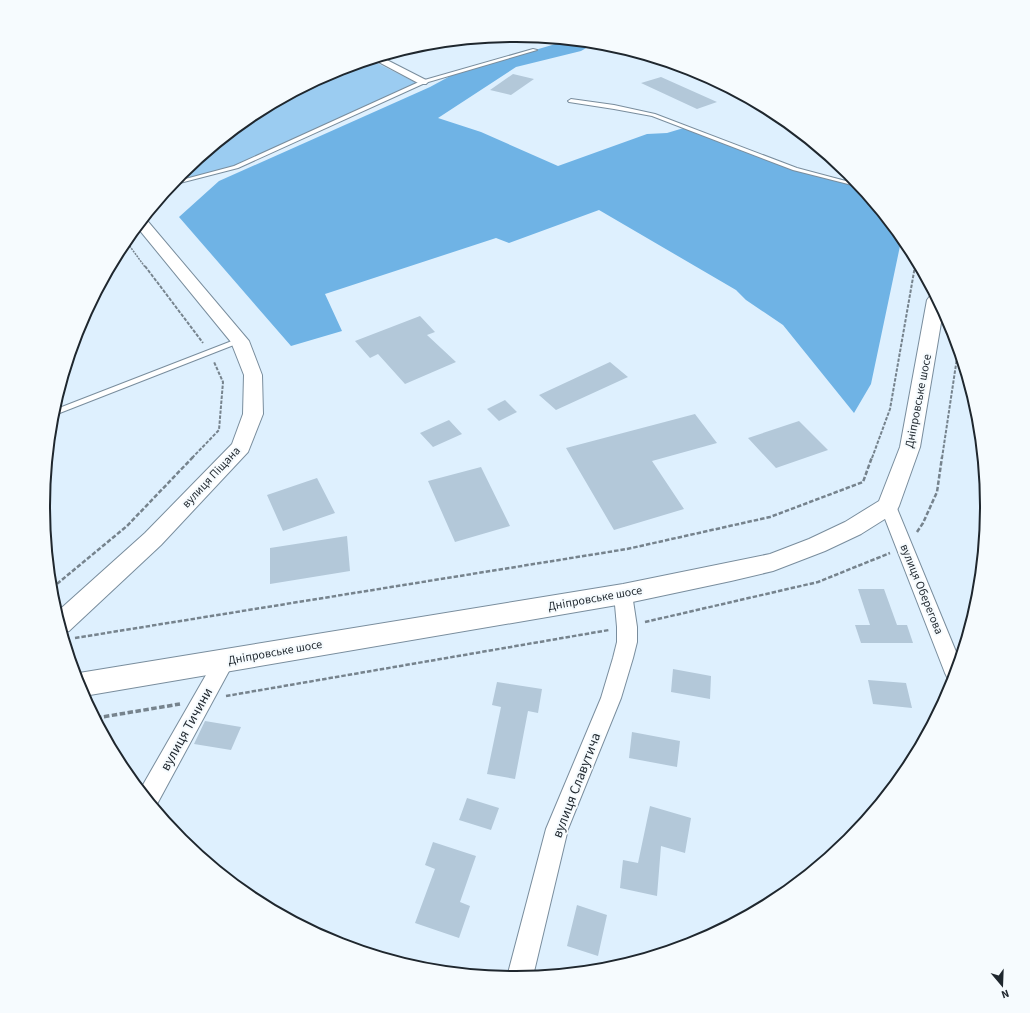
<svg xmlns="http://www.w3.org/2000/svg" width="1030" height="1013" font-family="'Source Sans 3',sans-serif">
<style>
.green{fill:#9bccf1}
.forest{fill:#6fb3e5}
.building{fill:#b3c8d9}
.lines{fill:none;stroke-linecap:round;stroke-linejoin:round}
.lane-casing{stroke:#798d9d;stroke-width:2}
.street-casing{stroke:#798d9d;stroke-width:2}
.secondary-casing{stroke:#798d9d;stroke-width:2}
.path-far3{stroke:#76838d;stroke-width:1.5;stroke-dasharray:2 1;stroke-linecap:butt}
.path-far2{stroke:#76838d;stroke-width:2;stroke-dasharray:3.5 1.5;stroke-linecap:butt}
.path-far1{stroke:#76838d;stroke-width:2.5;stroke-dasharray:4.5 2;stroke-linecap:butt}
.path{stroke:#76838d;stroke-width:3.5;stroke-dasharray:5.5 2.5;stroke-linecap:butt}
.lane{fill:#fff;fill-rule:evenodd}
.street{fill:#fff;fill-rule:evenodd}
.secondary{fill:#fff;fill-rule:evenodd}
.labels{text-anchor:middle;stroke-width:4;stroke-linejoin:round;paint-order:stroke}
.street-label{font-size:12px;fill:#1f272e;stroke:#f6fbfe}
.near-street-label{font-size:14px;fill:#1f272e;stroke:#f6fbfe}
.rim{fill:none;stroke:#1f272e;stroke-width:2}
</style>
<rect width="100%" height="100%" fill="#def0fe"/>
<!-- green -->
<path class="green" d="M371,60L417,83L236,167L174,182L182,173L253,114L335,71Z"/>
<!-- forest -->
<path class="forest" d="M569,40L595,43L581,51L516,67L438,118L481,132L558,166L647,134L667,133L687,127L795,169L856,182L903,240L900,246L871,384L854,413L783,325L746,300L736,290L599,210L509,243L496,238L325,294L342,331L291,346L179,217L219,181L430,87L454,74Z"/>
<!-- building -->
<path class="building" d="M513,74L534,79L511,95L490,90Z
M661,77L717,102L697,109L641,83Z
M420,316L435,332L427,335L456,362L405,384L378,354L370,358L355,341Z
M610,362L628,377L556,410L539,395Z
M505,400L517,412L499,421L487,409Z
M695,414L717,443L652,461L684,509L614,530L566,448Z
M449,420L462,434L433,447L420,433Z
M799,421L828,450L776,468L748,438Z
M481,467L510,526L455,542L428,481Z
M317,478L335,513L283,531L267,495Z
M347,536L350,571L270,584V548Z
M858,589H884L897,625H907L913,643H861L855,625H870Z
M673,669L711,676L710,699L671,692Z
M868,680L906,683L912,708L873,704Z
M497,682L542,689L538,713L528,711L515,779L487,774L501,707L492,705Z
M205,721L241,727L231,750L194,744Z
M632,732L680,741L677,767L629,758Z
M467,798L499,808L491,830L459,820Z
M650,806L691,818L685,853L661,846L657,896L620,888L623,860L638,863Z
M433,842L476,856L460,902L470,906L459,938L415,923L435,869L425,865Z
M577,905L607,915L598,956L567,946Z"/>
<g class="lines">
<defs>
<path id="lane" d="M533,49L537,50L425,83L238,168L172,185L174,182L234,166L421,81Z
M571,99L614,105L655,114L797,168L857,184L860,187L793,170L652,116L614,109L569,102L568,101Z
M237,339H243L244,341L52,416L54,410Z"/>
<path id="street" d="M381,57L426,80L428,82L426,84H420L373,59Z
M888,500L894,502L896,506L959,659L952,681L948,679L945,673L880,506L882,502Z
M623,586L630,589L632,594L637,627V642L633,658L621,698L568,829L533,976L507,977L546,829L601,698L613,658L617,642V627L614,594L616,589Z
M225,651L232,654L235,660L156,806H154L140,790L218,654Z"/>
<path id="secondary" d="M145,218L249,341L262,375L263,414L248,452L161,545L69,631L63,633L57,612L145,533L232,444L243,414L244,375L231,342L137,227Z
M934,295L943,311L920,447L899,506L896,512L861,534L825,551L773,571L731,581L623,604L84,696L76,675L79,673L623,584L770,554L809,539L845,522L879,501L900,447L927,300L930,296Z"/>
</defs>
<!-- lane casing -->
<use href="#lane" class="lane-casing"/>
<!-- street casing -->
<use href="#street" class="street-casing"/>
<!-- secondary casing -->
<use href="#secondary" class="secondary-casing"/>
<!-- path-far3 -->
<path class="path-far3" d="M126,241L145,267
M915,267L916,261"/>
<!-- path-far2 -->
<path class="path-far2" d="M145,266L203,343
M192,458L219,430L223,382L214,362
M872,458L890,409L915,266
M942,458L958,351"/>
<!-- path-far1 -->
<path class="path-far1" d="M917,532L923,523L937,492L942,457
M52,588L127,526L193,457
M645,622L818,582L890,553
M75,638L627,549L770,517L863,482L872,457
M226,696L609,630"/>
<!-- path -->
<path class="path" d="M96,718L180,704"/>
<!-- lane -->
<use href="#lane" class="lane"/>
<!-- street -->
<use href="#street" class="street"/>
<!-- secondary -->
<use href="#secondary" class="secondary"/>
</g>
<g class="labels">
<!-- street labels -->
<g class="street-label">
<text transform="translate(918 401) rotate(-79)" y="4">Дніпровське шосе</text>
<text transform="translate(211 477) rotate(-47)" y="4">вулиця Піщана</text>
<text transform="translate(922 589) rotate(68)" y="4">вулиця Оберегова</text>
<text transform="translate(595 598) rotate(-10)" y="4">Дніпровське шосе</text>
<text transform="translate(275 652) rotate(-10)" y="4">Дніпровське шосе</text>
</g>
<!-- near-street labels -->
<g class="near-street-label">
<text transform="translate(186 729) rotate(-61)" y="5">вулиця Тичини</text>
<text transform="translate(576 785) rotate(-69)" y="5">вулиця Славутича</text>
</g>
</g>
<!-- crop -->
<path d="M0 0H1030V1013H0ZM514 42H516A464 464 0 0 1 980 506V507A464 464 0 0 1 516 971H514A464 464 0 0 1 50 507V506A464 464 0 0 1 514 42Z" fill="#f6fbfe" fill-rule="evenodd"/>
<path class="rim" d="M514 42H516A464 464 0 0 1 980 506V507A464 464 0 0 1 516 971H514A464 464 0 0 1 50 507V506A464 464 0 0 1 514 42Z"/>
<!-- north arrow -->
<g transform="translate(1002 985) rotate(161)" stroke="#f6fbfe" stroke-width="3" paint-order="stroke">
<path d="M0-3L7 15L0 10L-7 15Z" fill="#1f272e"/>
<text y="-6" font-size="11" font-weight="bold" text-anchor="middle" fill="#1f272e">N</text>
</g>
</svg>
